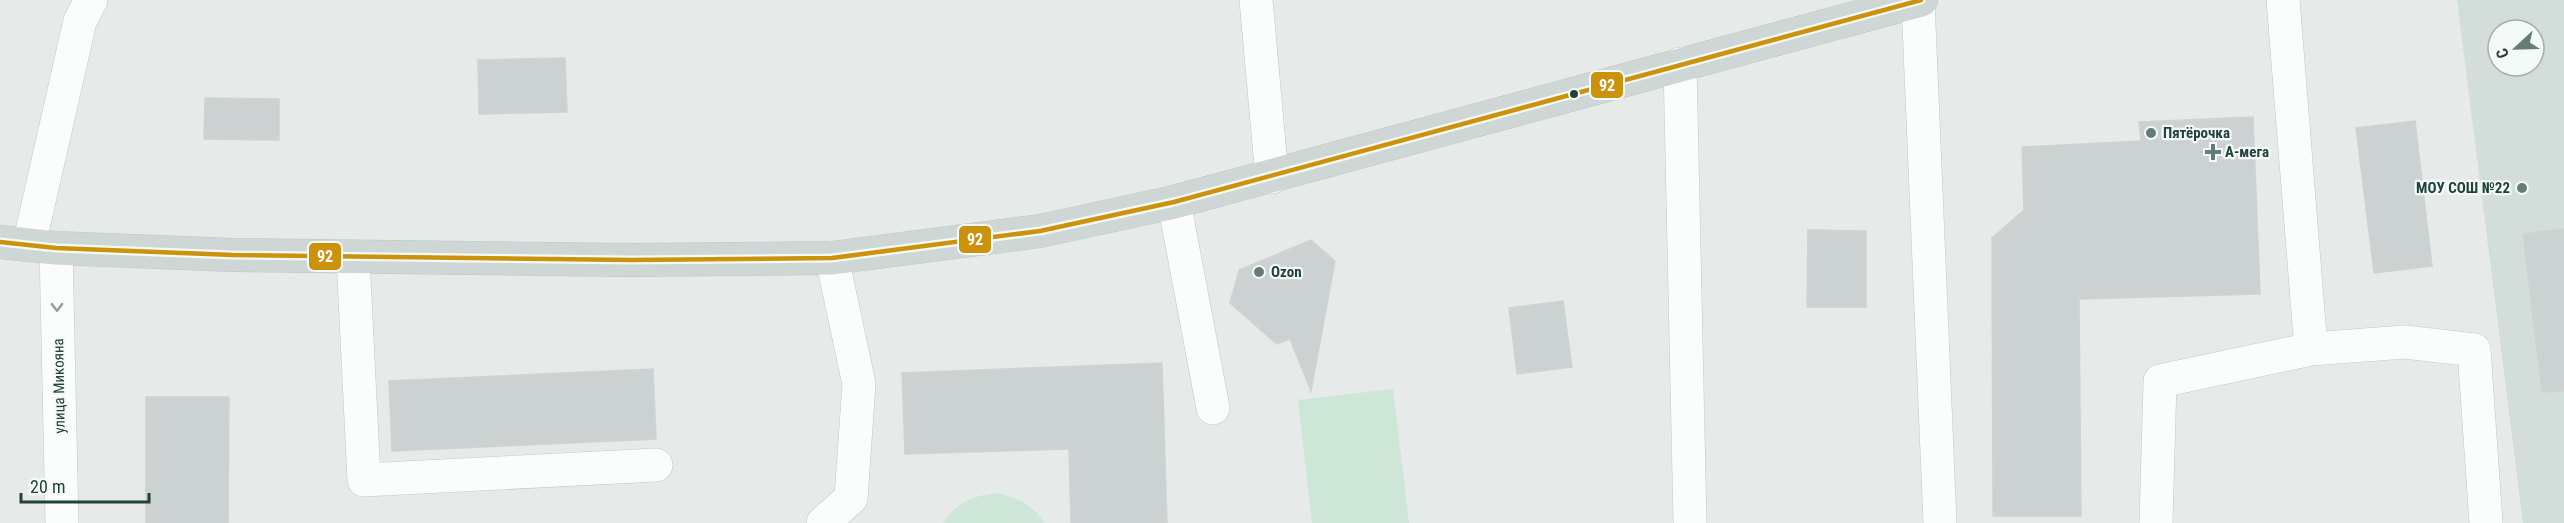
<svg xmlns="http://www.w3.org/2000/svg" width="2564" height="523" font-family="'Roboto Condensed',sans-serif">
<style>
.built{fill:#d3ddd9;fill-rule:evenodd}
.green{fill:#cee6d7}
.building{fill:#ccd2d1;stroke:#ced4d2;stroke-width:1.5}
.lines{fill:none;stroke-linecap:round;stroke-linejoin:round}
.minor-casing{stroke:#c3c8c6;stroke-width:34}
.major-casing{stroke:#bdc7c5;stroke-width:34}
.minor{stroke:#fbfcfc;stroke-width:33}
.major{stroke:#ced7d5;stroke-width:33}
.bus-1-casing{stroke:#f4faf8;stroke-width:9}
.bus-1{stroke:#cc920c;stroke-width:4.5}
.oneway{stroke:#8e9e9c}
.bus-dot{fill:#21413c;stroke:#f4faf8;stroke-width:2}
.poi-dot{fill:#667c79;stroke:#f4faf8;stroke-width:2}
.labels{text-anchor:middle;stroke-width:4.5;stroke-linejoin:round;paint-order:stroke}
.poi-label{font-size:15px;font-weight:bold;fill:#21413c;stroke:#f4faf8;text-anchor:start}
.street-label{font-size:15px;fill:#21413c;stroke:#f4faf8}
.line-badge{stroke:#f4faf8;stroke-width:2}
.badge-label{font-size:16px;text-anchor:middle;font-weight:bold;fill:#fff}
</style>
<rect width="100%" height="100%" fill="#e6ebe9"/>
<!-- built -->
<path class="built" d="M2457,0H2564V523H2523ZM2498,30H2534V66H2498Z"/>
<!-- green -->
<path class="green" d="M1393,389L1409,523H1312L1298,400Z
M997,493C1018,498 1033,504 1044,523H943C957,502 972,496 997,493Z"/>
<!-- building -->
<path class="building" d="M565,58L567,112L479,114L478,60Z
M205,98L279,99V140L204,139Z
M2253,117L2260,294L2079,299L2081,516H1993L1992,238L2024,210L2022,147L2141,141L2139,122Z
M2415,121L2432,266L2374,273L2356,128Z
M2564,229V391L2542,392L2523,234Z
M1808,230L1866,231V307H1807Z
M1311,240L1335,261L1311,391L1290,339L1277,344L1230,303L1239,270Z
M1563,301L1572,367L1517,374L1509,308Z
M1162,363L1167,523H1071L1069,449L905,454L902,373Z
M653,369L656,439L392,451L389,381Z
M146,397H229L228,523H146Z"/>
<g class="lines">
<defs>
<path id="minor" d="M1256,0L1272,177
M2283,0L2311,349
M1918,1L1940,523
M1680,64L1690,523
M1174,202L1213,408
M29,245L80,21L91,0
M56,248L62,523
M353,257L364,480L656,465
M823,523L851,498L859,384L832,258
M2156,523L2160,381L2311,349L2405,342L2474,350L2486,523"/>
<path id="major" d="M0,242L56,248L233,255L631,260L832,258L1040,231L1174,202L1921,0"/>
</defs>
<!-- minor casing -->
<use href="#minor" class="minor-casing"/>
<!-- major casing -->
<use href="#major" class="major-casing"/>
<!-- minor -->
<use href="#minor" class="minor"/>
<!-- major -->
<use href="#major" class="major"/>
<defs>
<path id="bus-1" d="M0,242L56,248L233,255L631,260L832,258L1040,231L1174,202L1921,0"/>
</defs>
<!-- bus-1 casing -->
<use href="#bus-1" class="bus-1-casing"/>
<!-- bus-1 -->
<use href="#bus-1" class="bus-1"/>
</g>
<!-- one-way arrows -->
<defs><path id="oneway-chevron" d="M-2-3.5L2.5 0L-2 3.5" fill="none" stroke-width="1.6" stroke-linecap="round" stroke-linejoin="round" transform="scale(1.5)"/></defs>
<use class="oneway" href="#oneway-chevron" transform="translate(57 307) rotate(89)"/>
<!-- markers -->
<circle class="bus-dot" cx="1574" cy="94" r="5"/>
<g class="poi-dot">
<circle cx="2151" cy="133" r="6"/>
<path d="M2210 143h6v6h6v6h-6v6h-6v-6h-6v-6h6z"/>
<circle cx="2522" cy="188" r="6"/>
<circle cx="1259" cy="272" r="6"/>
</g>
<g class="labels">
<!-- poi labels -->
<g class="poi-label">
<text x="2163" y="138">Пятёрочка</text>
<text x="2225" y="157">А-мега</text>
<text x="2510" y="193" text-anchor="end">МОУ СОШ №22</text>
<text x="1271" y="277">Ozon</text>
</g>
<!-- street labels -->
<g class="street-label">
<text transform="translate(59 386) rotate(-91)" y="5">улица Микояна</text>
</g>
</g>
<g class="line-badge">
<rect x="1590" y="71" width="34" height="28" rx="6" fill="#cc920c"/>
<rect x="958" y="225" width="34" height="29" rx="6" fill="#cc920c"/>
<rect x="308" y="242" width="34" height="29" rx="6" fill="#cc920c"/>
</g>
<g class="badge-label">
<text x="1607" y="91">92</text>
<text x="975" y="245">92</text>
<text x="325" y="262">92</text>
</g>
<!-- north arrow -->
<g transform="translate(2516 48) rotate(248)"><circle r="28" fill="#f4faf8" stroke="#a0b0ad" stroke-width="1.5"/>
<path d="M0-4.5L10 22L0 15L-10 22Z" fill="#667c79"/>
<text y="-9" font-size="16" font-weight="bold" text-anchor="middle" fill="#21413c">С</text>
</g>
<!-- scale -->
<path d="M21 493v9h128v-9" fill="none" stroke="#21413c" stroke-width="3"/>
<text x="30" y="493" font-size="18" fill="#21413c" stroke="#f4faf8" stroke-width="4.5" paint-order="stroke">20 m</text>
</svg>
